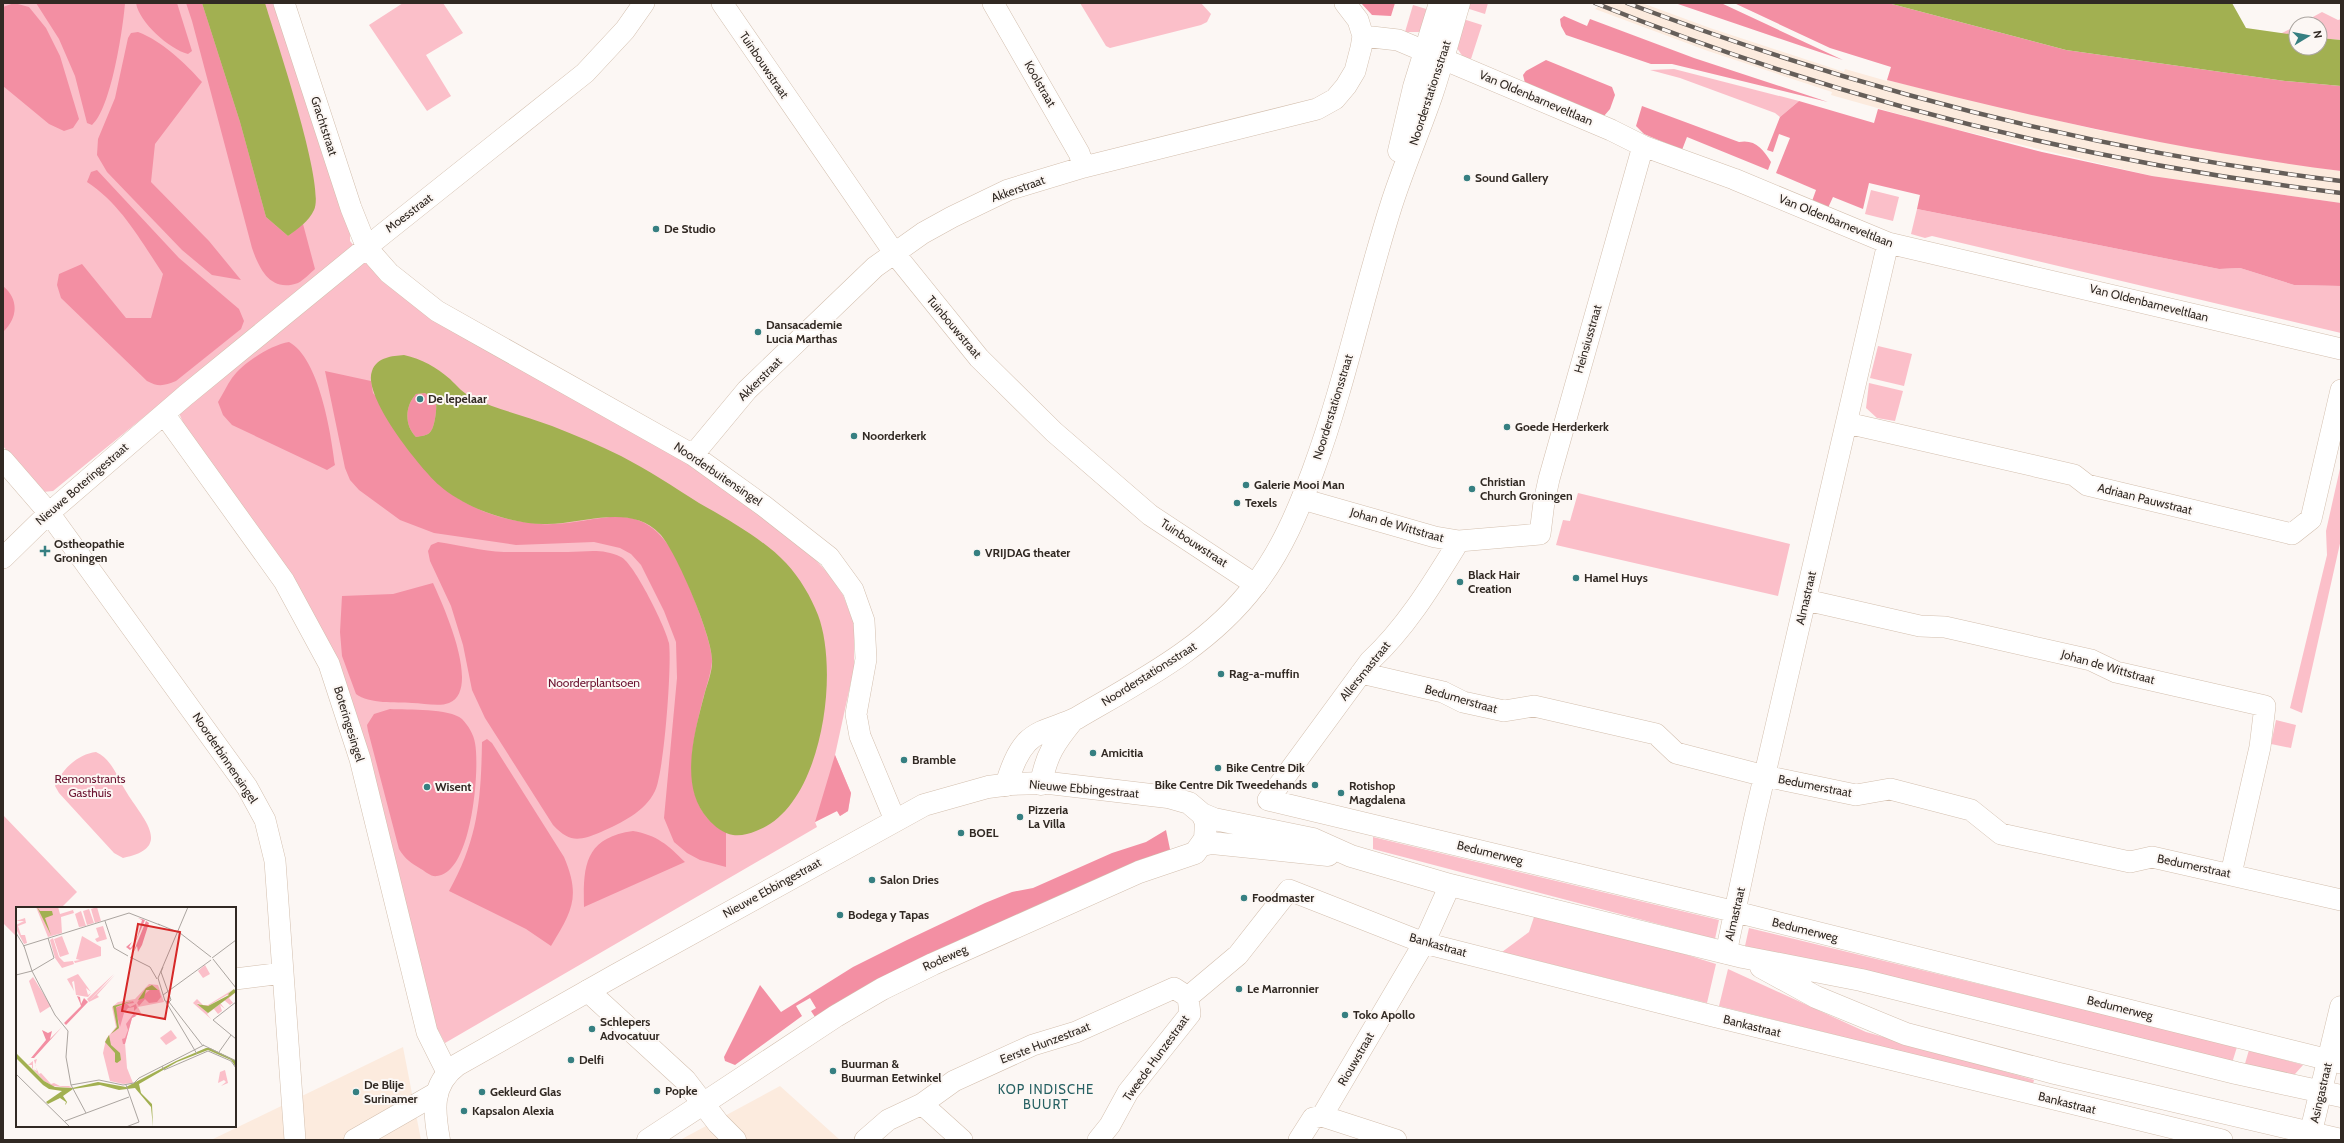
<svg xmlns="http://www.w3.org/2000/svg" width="2344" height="1143" font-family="Cabin,sans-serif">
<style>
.built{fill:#fcebde}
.green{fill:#fbbfc9}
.forest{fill:#f38fa3}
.water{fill:#a2b051;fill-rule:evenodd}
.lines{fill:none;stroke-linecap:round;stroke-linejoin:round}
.minor-casing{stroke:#d3bfae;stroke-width:22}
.tertiary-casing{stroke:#d3bfae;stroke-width:23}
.secondary-casing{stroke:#d3bfae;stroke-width:23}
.minor{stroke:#fff;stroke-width:21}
.tertiary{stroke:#fff;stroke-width:22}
.secondary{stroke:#fff;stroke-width:22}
.rail-casing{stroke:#655e59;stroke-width:4.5}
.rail{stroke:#fcf7f4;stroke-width:3;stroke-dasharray:9;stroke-linecap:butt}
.poi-dot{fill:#367f81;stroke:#fcf7f4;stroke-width:1.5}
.labels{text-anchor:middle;stroke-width:4;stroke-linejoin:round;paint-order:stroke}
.street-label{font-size:12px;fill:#312923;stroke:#fcf7f4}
.poi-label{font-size:12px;font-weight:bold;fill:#312923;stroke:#fcf7f4;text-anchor:start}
.park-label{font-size:12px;fill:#6b1330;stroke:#fcf7f4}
.neighbourhood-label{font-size:13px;letter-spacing:1px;fill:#276163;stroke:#fcf7f4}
.inset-road{fill:none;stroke:#aba5a0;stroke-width:1}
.view{fill:#d62828;fill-opacity:0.15;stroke:#d62828;stroke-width:2}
.inset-edge{fill:none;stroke:#312923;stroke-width:2}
</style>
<rect width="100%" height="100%" fill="#fcf7f4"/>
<!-- built -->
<path class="built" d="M1603,3H1642L1710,28L1844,72L1845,69L1887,81V80L2098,130L2233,155L2341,171V203L2152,176L1934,124L1831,95L1832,92L1708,51L1595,9Z
M403,1047L421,1140H211Z
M780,1086L840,1140H680Z"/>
<!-- green -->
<path class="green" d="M3,3H278L350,232V241L382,281L430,318L689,464L742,498L808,552L827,572L843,595L854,624V668L835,755L851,793L848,811L840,816L837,811L815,822L817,827L445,1043L432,1019L384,821L277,553L185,427L171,395L53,491L43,492L39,489L3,446Z
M403,3H443L463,33L426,55L451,96L427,111L369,25Z
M1080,3H1201L1211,14L1207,22L1201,25L1110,48L1106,46Z
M1464,3H1488L1485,14L1463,7Z
M1413,5L1433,11L1422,32H1405Z
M2322,12L2338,20L2341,19V40L2320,38V24H2300Z
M1460,18L1482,25L1471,59L1463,57L1457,48Z
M2296,26V35L2280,34Z
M1674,69L1799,101L1780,117L1775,113L1680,78L1650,70Z
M1871,190L1899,197L1893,221L1865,214Z
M1917,209L2219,269L2240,268L2294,285L2341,286V333L1932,236L1925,238L1911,234Z
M1878,346L1912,354L1904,386L1870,378Z
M1869,383L1903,391L1895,421L1877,418L1866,408Z
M2341,464V539L2302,713L2290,708L2327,555L2326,531Z
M1578,493L1790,544L1778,596L1556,545L1563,520L1570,521Z
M2276,720L2296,725L2291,748L2271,744Z
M96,752C112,759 118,779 127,793C143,819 174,848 123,858L114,853L59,793L55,786C62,769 78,754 96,752Z
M3,815L77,892L61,908H17V937L3,923Z
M1373,837L1719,920L1715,939L1373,849Z
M1534,917L1665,948L1716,964L1707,1003L1502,952L1529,932Z
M1749,928L2237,1047L2232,1063L1916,989L1745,946Z
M1728,969L1866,1032L2034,1080L2033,1084L1719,1006Z
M2249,1050L2303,1065L2295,1074L2290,1076L2244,1067Z"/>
<!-- forest -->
<path class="forest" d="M14,3L29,7L46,28L60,56L79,119L73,128L64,131L49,124L3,86V7Z
M36,3H125C123,29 111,109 92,125L87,123L75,76L59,39Z
M136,3H177L192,51L188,54C169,49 139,22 136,3Z
M186,3H202L240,122L266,217L288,236L303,224L315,269C310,273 304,280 298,283C270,293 259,268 252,248L192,21Z
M1361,3H1395L1391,16L1372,15Z
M1675,3H1721L1843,60Z
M1734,3H1888L2066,50L2285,81L2341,86V171C2188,152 2037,118 1887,80L1891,67L1830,48Z
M1564,16L1587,26L1590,19L1694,58L1828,102L1672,64H1651L1566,35L1561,26L1560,19Z
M138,32C162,41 185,63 202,82L155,144L151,182L209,241L241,280L212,275L182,250L107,172L97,155L98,139L115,98L128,38L131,33Z
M1546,60L1612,87L1615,95L1610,109L1604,116L1525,83L1523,75L1526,71Z
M1799,101L1874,123L1878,109L2042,152L2152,176L2341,203V286L2294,285L2240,268L2219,269L1917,209L1920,195L1869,183L1863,209L1833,197L1827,210L1811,204L1816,190L1776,173L1790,138L1779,134L1773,152L1767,150L1780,117Z
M1642,106L1739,142C1755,139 1763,149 1771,162L1768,170L1687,137L1682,150L1644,134L1636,126Z
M97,170L179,258L239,309L244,321L241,329L176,381C164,386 158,387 147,381L61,298L57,285L59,274L82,264L126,318H151L163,274C141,241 121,204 87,182L91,172Z
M3,286C19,299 18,318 3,332Z
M289,342C319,358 331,433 335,465L327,470L232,425L223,415L218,402C223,394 227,385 232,378C244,362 271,345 289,342Z
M325,371L371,381L373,393C393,418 412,442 432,467C439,476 446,490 455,496C461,501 469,504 476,508C495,517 520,523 541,524C597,527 637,492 674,554C684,571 714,644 712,662C711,673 707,684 704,695C693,738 675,807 726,832V867L700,860L687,853L674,842L664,818L677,678L676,642L664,611L641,565L631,554L620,548L594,542L516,545L434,533L400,520L359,490L350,480L345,468Z
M425,393L436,401C437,408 435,425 431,431C428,436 421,436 416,437C404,425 405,406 416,394Z
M438,542C459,545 482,551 504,552C525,552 546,552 568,552C587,552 602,548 621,557C634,563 666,628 669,643C672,665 664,773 655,791C645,812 621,823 601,832C579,841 570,843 553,825L485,718L472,690L463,645L451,606L430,561L428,551L431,545Z
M433,583C443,605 482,690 449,703C439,707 423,703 412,703C396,702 369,704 356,694L342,656L340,632L342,596L393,594Z
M390,709C408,710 449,708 462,719C468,725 474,735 475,743C480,769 472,873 437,876C431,877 426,872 421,869C411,863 405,859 399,849L368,731L367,725L374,714Z
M487,739L492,743L564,857C581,897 572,911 551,946L526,929L449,891C478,839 481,800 482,742Z
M835,755L851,793L848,811L840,816L837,811L815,822Z
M1166,830L1171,854L817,1020L811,1011L816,1008L810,998L796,1006L802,1016L735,1065L725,1061L724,1057L760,985L781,1012L853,967L907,940L985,903L1012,892L1033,888L1112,853L1146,842Z
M633,831C657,835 668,845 685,862L584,907C583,865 585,838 633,831Z"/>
<!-- water -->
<path class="water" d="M202,3H265C275,36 326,186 314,210C309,221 298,229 288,236L266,217L240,122Z
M1888,3H2232L2246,28L2296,35V48H2320V38L2341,40V86L2285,81L2066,50Z
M404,355C422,359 436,367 450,379C457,386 464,394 473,398C498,410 526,416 552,426C575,435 599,445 621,456C648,470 674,487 699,503C729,520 763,539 786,563C800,578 811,597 818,615C840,673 822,808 756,831C749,834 741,836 733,835C724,834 714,826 708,819C679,787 694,734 704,696C707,684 713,671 712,659C712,636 676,551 660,534C630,502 581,525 544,524C522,524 498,517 478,509C465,503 450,495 439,485C420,468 362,396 372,371C377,357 392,356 404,355ZM425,393L436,401C437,408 435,425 431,431C428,436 421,436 416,437C404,425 405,406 416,394Z"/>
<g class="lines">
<defs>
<path id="minor" d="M284,3L351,208L367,248L389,273L437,311L693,455L764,506L829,557L853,590L864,621L866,659L856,714L860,736L895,820
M722,3L895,254L979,358L1054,432L1150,515L1256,585
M993,3L1079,153L1084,167
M1363,36L1398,40L1611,130L1643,146L1734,179L1888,243L2341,349
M164,414L284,581L329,664L360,759L427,1032L447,1072
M1847,423L2074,475L2087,485L2292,534L2311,519L2341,390
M693,455L747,390L875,267L923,233L952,217L1008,190L1084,167L1317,109L1335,99L1346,86L1355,71L1361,48L1363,36L1358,20L1345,3
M3,460L49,513L247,787L265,820L275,861L295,1140
M1302,499L1435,537L1459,541L1540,534L1544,502L1549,479L1643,146
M1459,541C1433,583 1406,628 1370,661L1268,800L1736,912L2341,1063
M3,558L49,513L186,395L383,234L585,73L625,30L644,3
M1806,600L1920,626L1945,627L2091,660L2116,672L2265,706L2260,747L2231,874
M1361,673L1443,692L1463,702L1504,711L1534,706L1656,734L1676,753L1765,776L1856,795L1890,789L1971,810L2001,834L2130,862L2152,857L2341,900
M1726,953L1754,821L1888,243
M235,979L283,973
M1188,997L1238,955L1289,890L1424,943L1713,1016L2222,1140
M922,1104L962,1140
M1322,1116L1424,943L1450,885
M865,1140L888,1120L922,1104L954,1081L1033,1045L1076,1032L1174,988L1188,997
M1098,1140L1110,1125L1128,1092L1190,1014L1188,997
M1299,1140L1313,1118L1322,1116L1396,1140"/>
<path id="tertiary" d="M1399,151L1414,87L1440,3
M1041,784C1046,755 1055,742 1073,720
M1006,785C1011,770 1016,754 1027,742C1041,728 1060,727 1077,718C1142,680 1209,646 1255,585C1282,550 1298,511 1313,471C1345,384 1363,294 1391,206C1403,168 1419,132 1432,94C1442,64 1450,33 1459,3
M588,991L685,1080L718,1123L735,1140
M355,1140L437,1093"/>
<path id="secondary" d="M1202,814L1214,819L1313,839L1351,856L1450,885L1743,957L1861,980L2236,1073L2341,1096
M1202,845L1212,843L1328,855
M1761,967L1816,997L1906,1034L2055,1073L2341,1140
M439,1140C434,1112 430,1085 457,1065L616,975L924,805L988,787L1011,784L1049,783L1168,797L1189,803L1202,814L1206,822L1205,839L1195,853L1139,872L933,964L882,989L836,1016L648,1140
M2309,1140L2341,1007"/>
</defs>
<!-- minor casing -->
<use href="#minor" class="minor-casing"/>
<!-- tertiary casing -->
<use href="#tertiary" class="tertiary-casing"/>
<!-- secondary casing -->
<use href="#secondary" class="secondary-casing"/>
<!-- minor -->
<use href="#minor" class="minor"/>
<!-- tertiary -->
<use href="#tertiary" class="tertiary"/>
<!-- secondary -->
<use href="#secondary" class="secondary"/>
<defs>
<path id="rail" d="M1595,3C1834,99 2086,162 2341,193
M1627,3C1858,90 2096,151 2341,181"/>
</defs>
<!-- rail casing -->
<use href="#rail" class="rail-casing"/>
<!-- rail -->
<use href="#rail" class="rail"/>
</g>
<!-- markers -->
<g class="poi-dot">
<circle cx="1467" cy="178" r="4"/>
<circle cx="656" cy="229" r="4"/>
<circle cx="758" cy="332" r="4"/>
<circle cx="420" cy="399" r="4"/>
<circle cx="1507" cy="427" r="4"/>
<circle cx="854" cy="436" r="4"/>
<circle cx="1246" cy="485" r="4"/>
<circle cx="1472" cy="489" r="4"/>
<circle cx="1237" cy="503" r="4"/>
<path d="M43 545h4v4h4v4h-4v4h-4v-4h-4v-4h4z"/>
<circle cx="977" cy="553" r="4"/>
<circle cx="1576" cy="578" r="4"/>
<circle cx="1460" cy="582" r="4"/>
<circle cx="1221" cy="674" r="4"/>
<circle cx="1093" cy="753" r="4"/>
<circle cx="904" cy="760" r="4"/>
<circle cx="1218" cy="768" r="4"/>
<circle cx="1315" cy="785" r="4"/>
<circle cx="427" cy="787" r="4"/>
<circle cx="1341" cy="793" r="4"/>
<circle cx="1020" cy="817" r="4"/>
<circle cx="961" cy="833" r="4"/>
<circle cx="872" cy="880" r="4"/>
<circle cx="1244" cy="898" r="4"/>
<circle cx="840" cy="915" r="4"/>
<circle cx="1239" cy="989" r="4"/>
<circle cx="1345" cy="1015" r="4"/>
<circle cx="592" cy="1029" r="4"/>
<circle cx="571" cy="1060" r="4"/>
<circle cx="833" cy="1071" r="4"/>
<circle cx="657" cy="1091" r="4"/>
<circle cx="356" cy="1092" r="4"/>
<circle cx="482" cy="1092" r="4"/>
<circle cx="464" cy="1111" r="4"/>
</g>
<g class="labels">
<!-- street labels -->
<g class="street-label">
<text transform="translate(764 65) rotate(56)" y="4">Tuinbouwstraat</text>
<text transform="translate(1040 84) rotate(60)" y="4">Koolstraat</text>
<text transform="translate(1430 93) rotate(-72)" y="4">Noorderstationsstraat</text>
<text transform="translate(1536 98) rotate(23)" y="4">Van Oldenbarneveltlaan</text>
<text transform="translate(324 126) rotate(72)" y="4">Grachtstraat</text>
<text transform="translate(1018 189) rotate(-20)" y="4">Akkerstraat</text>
<text transform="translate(409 213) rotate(-37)" y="4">Moesstraat</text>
<text transform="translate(1836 221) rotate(22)" y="4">Van Oldenbarneveltlaan</text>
<text transform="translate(2149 303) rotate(14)" y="4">Van Oldenbarneveltlaan</text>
<text transform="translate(954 327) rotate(50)" y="4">Tuinbouwstraat</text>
<text transform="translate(1588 339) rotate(-74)" y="4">Heinsiusstraat</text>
<text transform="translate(760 379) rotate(-45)" y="4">Akkerstraat</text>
<text transform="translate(1333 407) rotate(-73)" y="4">Noorderstationsstraat</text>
<text transform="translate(718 474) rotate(34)" y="4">Noorderbuitensingel</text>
<text transform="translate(82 484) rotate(-41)" y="4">Nieuwe Boteringestraat</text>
<text transform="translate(2145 499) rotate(14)" y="4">Adriaan Pauwstraat</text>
<text transform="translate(1397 525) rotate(16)" y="4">Johan de Wittstraat</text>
<text transform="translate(1194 543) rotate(33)" y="4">Tuinbouwstraat</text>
<text transform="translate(1806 598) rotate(-77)" y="4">Almastraat</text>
<text transform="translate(2108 667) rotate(16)" y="4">Johan de Wittstraat</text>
<text transform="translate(1365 671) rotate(-51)" y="4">Allersmastraat</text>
<text transform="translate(1149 674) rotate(-32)" y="4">Noorderstationsstraat</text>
<text transform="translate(1461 699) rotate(16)" y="4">Bedumerstraat</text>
<text transform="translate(349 724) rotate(73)" y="4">Boteringesingel</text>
<text transform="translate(225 758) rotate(56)" y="4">Noorderbinnensingel</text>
<text transform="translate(1815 786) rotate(11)" y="4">Bedumerstraat</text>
<text transform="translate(1084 789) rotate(5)" y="4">Nieuwe Ebbingestraat</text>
<text transform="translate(1490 853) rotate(14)" y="4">Bedumerweg</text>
<text transform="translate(2194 866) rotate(12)" y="4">Bedumerstraat</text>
<text transform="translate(772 888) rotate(-29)" y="4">Nieuwe Ebbingestraat</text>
<text transform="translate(1735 914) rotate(-77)" y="4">Almastraat</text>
<text transform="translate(1805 930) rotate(14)" y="4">Bedumerweg</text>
<text transform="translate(1438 945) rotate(16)" y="4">Bankastraat</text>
<text transform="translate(945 958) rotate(-24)" y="4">Rodeweg</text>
<text transform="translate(2120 1008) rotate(14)" y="4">Bedumerweg</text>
<text transform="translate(1752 1026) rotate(14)" y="4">Bankastraat</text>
<text transform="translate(1045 1043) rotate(-21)" y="4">Eerste Hunzestraat</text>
<text transform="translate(1156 1058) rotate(-54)" y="4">Tweede Hunzestraat</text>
<text transform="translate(1356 1059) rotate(-60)" y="4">Riouwstraat</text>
<text transform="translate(2321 1093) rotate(-77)" y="4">Asingastraat</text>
<text transform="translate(2067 1103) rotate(14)" y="4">Bankastraat</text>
</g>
<!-- poi labels -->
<g class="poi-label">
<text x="1475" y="182">Sound Gallery</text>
<text x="664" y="233">De Studio</text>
<text x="766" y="329">Dansacademie<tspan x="766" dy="14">Lucia Marthas</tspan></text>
<text x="428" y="403">De lepelaar</text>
<text x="1515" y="431">Goede Herderkerk</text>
<text x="862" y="440">Noorderkerk</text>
<text x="1480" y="486">Christian<tspan x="1480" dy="14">Church Groningen</tspan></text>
<text x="1254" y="489">Galerie Mooi Man</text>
<text x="1245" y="507">Texels</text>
<text x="54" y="548">Ostheopathie<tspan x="54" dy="14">Groningen</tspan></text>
<text x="985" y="557">VRIJDAG theater</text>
<text x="1468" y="579">Black Hair<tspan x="1468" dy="14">Creation</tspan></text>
<text x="1584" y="582">Hamel Huys</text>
<text x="1229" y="678">Rag-a-muffin</text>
<text x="1101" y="757">Amicitia</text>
<text x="912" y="764">Bramble</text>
<text x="1226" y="772">Bike Centre Dik</text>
<text x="1307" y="789" text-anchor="end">Bike Centre Dik Tweedehands</text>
<text x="1349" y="790">Rotishop<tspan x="1349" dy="14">Magdalena</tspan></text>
<text x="435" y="791">Wisent</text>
<text x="1028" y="814">Pizzeria<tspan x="1028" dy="14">La Villa</tspan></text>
<text x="969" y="837">BOEL</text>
<text x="880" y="884">Salon Dries</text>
<text x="1252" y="902">Foodmaster</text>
<text x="848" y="919">Bodega y Tapas</text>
<text x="1247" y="993">Le Marronnier</text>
<text x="1353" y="1019">Toko Apollo</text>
<text x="600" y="1026">Schlepers<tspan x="600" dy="14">Advocatuur</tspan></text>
<text x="579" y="1064">Delfi</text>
<text x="841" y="1068">Buurman &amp;<tspan x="841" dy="14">Buurman Eetwinkel</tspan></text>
<text x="364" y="1089">De Blije<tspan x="364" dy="14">Surinamer</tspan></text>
<text x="665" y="1095">Popke</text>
<text x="490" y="1096">Gekleurd Glas</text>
<text x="472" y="1115">Kapsalon Alexia</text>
</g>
<!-- park labels -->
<g class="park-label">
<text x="594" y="687">Noorderplantsoen</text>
<text x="90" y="783">Remonstrants<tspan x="90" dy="14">Gasthuis</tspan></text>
</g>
<!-- neighbourhood labels -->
<g class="neighbourhood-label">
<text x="1046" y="1094">KOP INDISCHE<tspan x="1046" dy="15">BUURT</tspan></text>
</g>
</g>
<!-- overview -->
<g transform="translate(16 907)">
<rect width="220" height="220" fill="#fcf7f4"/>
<path d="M20,0H42L44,7L57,3L58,6L45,10L46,26L32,30ZM81,0L85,14L79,16L75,2ZM73,2L78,16L71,18L67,4ZM65,4L70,19L63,20L59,7ZM9,11L10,16L2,19L5,28H9L11,36L8,37L0,22V18L8,14H0ZM87,19L91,32L81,35L79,32L83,30L80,21ZM46,29L53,47L44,50L38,32ZM66,29L85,40V49L59,56L58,54L64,53L60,52ZM37,31L43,50L48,55L57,54L58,57L46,61L39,51L34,33ZM189,58L194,67L187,71L182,64ZM62,67L75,85L70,81L72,88L75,86L72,90L60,88L58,74L56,75L58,84L51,72ZM98,67L73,94L99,68L81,88L83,90L73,95L71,92ZM17,70L35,99L24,106L13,74ZM133,77L142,78L148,95L122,100L125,106L116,111L109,136L111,161L117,176L107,177L94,174L87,146L90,132L100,120L96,100L102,95L119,92ZM218,82L212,87L215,88L220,85L213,91L217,96L214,98L208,93L214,89L211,88L192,99H188L181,96L192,106L204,97H205L209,102L204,98L206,104L202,107L198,102L191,107L195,112L177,96L181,92L187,98H192ZM155,123L161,131L150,138L144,131ZM21,152L19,158L23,167L25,166L35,177L38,176L44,179H53L55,180L56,181L37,179L28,174L16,161V158H12L17,154V162L21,164L18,153ZM209,163L212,176L205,179L210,175L208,173L202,176L204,165Z" fill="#fbbfc9"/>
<path d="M122,11L129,13L115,45L117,40L114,43L110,40L116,35L113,40L115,41L122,28L126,13ZM130,14L133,16L126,38L122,45L121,39L117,46ZM135,82L143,83L145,90L141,95L133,96L129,92L123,99L121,96L124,91ZM61,89L64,90L65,97L68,91L72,95L50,118L48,116L65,99L64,96ZM117,94L118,96L111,97L114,100L120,97L121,101L118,104V100L112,101L109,105L105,103L108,106L104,120L99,101ZM118,106L120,109L116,111L109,137H107L106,132L109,131L112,123L110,117ZM46,120L18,151H15L30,133L26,123L32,126L36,124L34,132Z" fill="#f38fa3"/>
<path d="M21,0L24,4H36L37,8L29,11L35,28ZM136,78L142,83H130L128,91L122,93L130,81ZM218,82L220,85L192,106L181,97L192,99L213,88L212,87ZM116,94L100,100L103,121L95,127L101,120L97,99ZM93,128L95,138L104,146L105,153L101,156L99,155V146L89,135ZM190,141H194L219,153L220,160L215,153L192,143L161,155L123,177L125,186L136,197L137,220L135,200L119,181L103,183L84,178L57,182L47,189L51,195L50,197L49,198L50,195L44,191L32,197L30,195L46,184L33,182L27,178L0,151V146L28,174L39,180L56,181L82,175L110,180L160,154Z" fill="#a2b051"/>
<path class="inset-road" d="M89,14L98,41L112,49M142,17L164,26L195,50M0,26L8,39L16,64L0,68M32,31L38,51L16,64L39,108L52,124L50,150L55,178M7,39L113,6L144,18M114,50L134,60L141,72M196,51L220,33M197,52L220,81M147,60L145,65L155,93L153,95L149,94L142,71L172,0M147,88L195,53M150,95L181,147M153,95L187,139M220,95L197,113L220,132M187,138L220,154M203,145L215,128M146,159L148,163L192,144L215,154L220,161M0,167L54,220M55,178L70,206M55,178L83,173L107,178M107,178L118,176L123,171L188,138M110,178L123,215M49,214L113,190M110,220L123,215"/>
<path class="view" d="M122,17L164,25L149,112L106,104Z"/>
<rect width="220" height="220" class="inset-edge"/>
</g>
<!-- border -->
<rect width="2344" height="1143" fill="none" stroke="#312923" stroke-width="8"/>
<!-- north arrow -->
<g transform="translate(2308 36) rotate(80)"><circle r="19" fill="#fcf7f4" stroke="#aba5a0"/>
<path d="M0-3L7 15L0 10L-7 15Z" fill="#367f81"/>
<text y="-6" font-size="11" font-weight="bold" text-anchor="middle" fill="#312923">N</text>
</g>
</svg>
